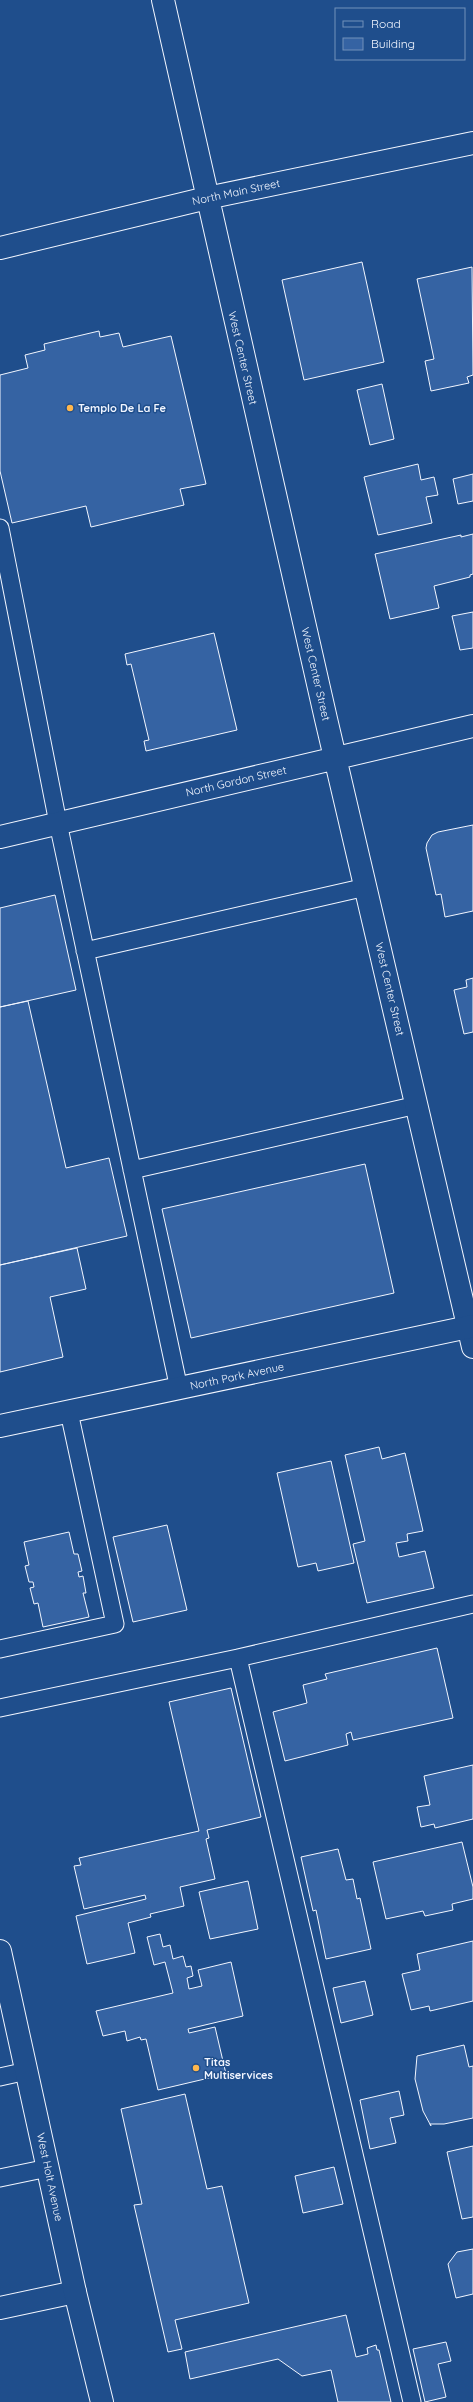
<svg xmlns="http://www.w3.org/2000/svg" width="473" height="2402" font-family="Quicksand,sans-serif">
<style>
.building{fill:#3563a3;stroke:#f2f6ff}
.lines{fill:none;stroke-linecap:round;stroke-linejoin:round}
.service-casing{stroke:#f2f6ff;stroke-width:19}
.minor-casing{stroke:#f2f6ff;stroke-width:24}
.tertiary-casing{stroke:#f2f6ff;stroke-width:24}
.primary-casing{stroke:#f2f6ff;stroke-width:24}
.service{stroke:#1f4e8c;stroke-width:17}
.minor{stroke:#1f4e8c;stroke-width:22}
.tertiary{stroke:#1f4e8c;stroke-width:22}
.primary{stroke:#1f4e8c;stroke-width:22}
.poi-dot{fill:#ffb74d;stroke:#1f4e8c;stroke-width:1.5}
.labels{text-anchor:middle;stroke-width:3;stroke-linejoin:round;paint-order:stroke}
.street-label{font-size:11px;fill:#f2f6ff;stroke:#1f4e8c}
.poi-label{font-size:11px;font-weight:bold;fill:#f2f6ff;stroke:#1f4e8c;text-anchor:start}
</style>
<rect width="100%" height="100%" fill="#1f4e8c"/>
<!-- building -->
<path class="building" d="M362,262L384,362L304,380L282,280Z
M472,267L473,375L467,377L469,383L431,391L425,361L434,359L417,279Z
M99,331L100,337L119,333L123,347L171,336L206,484L180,489L184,505L91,527L86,506L12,523L0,471V375L28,368L25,355L45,350L44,344Z
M382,384L394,439L370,445L357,390Z
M418,464L421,480L434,477L438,495L426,497L432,523L378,535L364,477Z
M473,474V501L458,504L453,479Z
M473,534V574L470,575V577L434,586L439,608L390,619L375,554L461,535V537Z
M473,612V648L460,650L452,616Z
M214,633L237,730L146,751L144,741L149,740L131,664L127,665L125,654Z
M473,825V911L445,917L441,894L436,895L426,848L427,843L432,835L438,832Z
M55,895L76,990L0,1007V908Z
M473,978V1032L464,1034L454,990L467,987L466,980Z
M28,1001L66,1168L109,1158L127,1236L0,1265V1007Z
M365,1164L394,1293L191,1338L162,1209Z
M77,1248L86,1289L50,1297L63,1357L0,1372V1265Z
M379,1447L382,1459L405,1453L423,1531L407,1534L408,1541L396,1543L399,1557L425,1551L434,1588L367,1603L353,1544L365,1541L345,1455Z
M331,1461L354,1563L318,1571L316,1563L298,1567L277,1473Z
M167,1525L187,1610L133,1622L113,1537Z
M69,1532L74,1554H78L82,1571L78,1572L79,1577L83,1576L86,1593H83L89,1617L43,1627L38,1603L34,1604L30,1588L34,1587L33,1582H29L25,1566L29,1565L24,1542Z
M437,1648L453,1718L353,1740L351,1732L346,1734L348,1745L285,1761L273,1712L307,1703L303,1685L327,1679L325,1674Z
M231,1688L261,1817L207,1830L209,1838L206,1839L215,1879L180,1887L184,1906L150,1914L151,1917L128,1923L135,1953L87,1964L76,1916L146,1899L145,1895L84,1909L74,1866L81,1865L79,1858L199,1831L169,1702Z
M473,1765V1819L435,1828L434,1824L421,1827L417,1807L430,1805L424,1776Z
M462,1842L473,1887V1899L452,1904L453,1910L425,1916L423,1911L386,1919L373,1862Z
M338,1849L346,1880L353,1879L357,1899L360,1898L371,1949L326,1959L316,1910L313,1911L301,1857Z
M248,1881L258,1929L210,1939L199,1892Z
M160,1934L163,1947L170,1945L173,1959L183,1956L186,1967L191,1966L193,1976L187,1978L189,1989L202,1986L198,1970L231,1962L243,2016L188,2029L189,2033L215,2027L226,2074L158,2090L146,2039L141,2040L140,2037L127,2041L125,2031L103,2036L96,2011L173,1993L165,1962L154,1965L147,1937Z
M473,1941V2001L430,2011L429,2006L411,2010L402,1974L420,1970L417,1954Z
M365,1981L373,2015L341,2023L333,1988Z
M464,2045L469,2067L473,2066V2118L444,2124H430L431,2126L423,2111L415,2079L417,2056Z
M399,2091L404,2115L390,2118L396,2143L370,2149L360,2100Z
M185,2094L207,2189L222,2186L249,2303L175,2320L182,2349L168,2352L134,2205L142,2204L121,2109Z
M473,2146V2217L462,2219L447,2152Z
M334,2167L343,2204L303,2213L295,2176Z
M473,2249V2294L456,2298L448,2264L457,2252Z
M346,2315L356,2357L368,2354L367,2348L376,2345L377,2350H379L391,2402H338L331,2370L302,2376L278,2359L190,2379L185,2352Z
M446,2342L451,2361L438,2364L446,2397L425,2402L413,2349Z"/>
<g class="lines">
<defs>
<path id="service" d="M0,528L58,823L179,1389
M85,951L366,887
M132,1170L417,1105
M0,1649L115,1624L69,1412
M0,1708L238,1658
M0,2077L27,2071
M0,2178L48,2168
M412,2402L238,1658L473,1604"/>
<path id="minor" d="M163,0L326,719L473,1347
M0,248L207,198L473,143
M0,837L473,726
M0,2308L75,2292"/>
<path id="tertiary" d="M0,1426L473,1326"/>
<path id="primary" d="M0,1951L75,2292L102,2402"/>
</defs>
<!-- service casing -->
<use href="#service" class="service-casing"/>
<!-- minor casing -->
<use href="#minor" class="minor-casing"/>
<!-- tertiary casing -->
<use href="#tertiary" class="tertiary-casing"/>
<!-- primary casing -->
<use href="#primary" class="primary-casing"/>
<!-- service -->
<use href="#service" class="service"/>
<!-- minor -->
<use href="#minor" class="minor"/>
<!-- tertiary -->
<use href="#tertiary" class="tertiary"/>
<!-- primary -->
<use href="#primary" class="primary"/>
</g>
<!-- markers -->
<g class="poi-dot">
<circle cx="70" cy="408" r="4"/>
<circle cx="196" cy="2068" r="4"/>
</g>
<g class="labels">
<!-- street labels -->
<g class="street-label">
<text transform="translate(236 192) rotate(-12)" y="4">North Main Street</text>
<text transform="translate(243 358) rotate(77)" y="4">West Center Street</text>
<text transform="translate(316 674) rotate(77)" y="4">West Center Street</text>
<text transform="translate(236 781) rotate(-13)" y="4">North Gordon Street</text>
<text transform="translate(390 989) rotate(77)" y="4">West Center Street</text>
<text transform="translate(237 1376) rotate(-12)" y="4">North Park Avenue</text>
<text transform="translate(50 2177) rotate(78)" y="4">West Holt Avenue</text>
</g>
<!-- poi labels -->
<g class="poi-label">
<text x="78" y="412">Templo De La Fe</text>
<text x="204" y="2066">Titas<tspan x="204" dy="13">Multiservices</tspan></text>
</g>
</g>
<!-- legend -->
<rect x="335" y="8" width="130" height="52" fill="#1f4e8c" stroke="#7391ba"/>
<rect x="343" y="21" width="20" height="6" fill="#1f4e8c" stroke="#7391ba"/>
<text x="371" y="28" font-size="12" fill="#f2f6ff">Road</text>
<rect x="343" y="38" width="20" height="12" fill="#3563a3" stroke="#7391ba"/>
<text x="371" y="48" font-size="12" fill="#f2f6ff">Building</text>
</svg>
